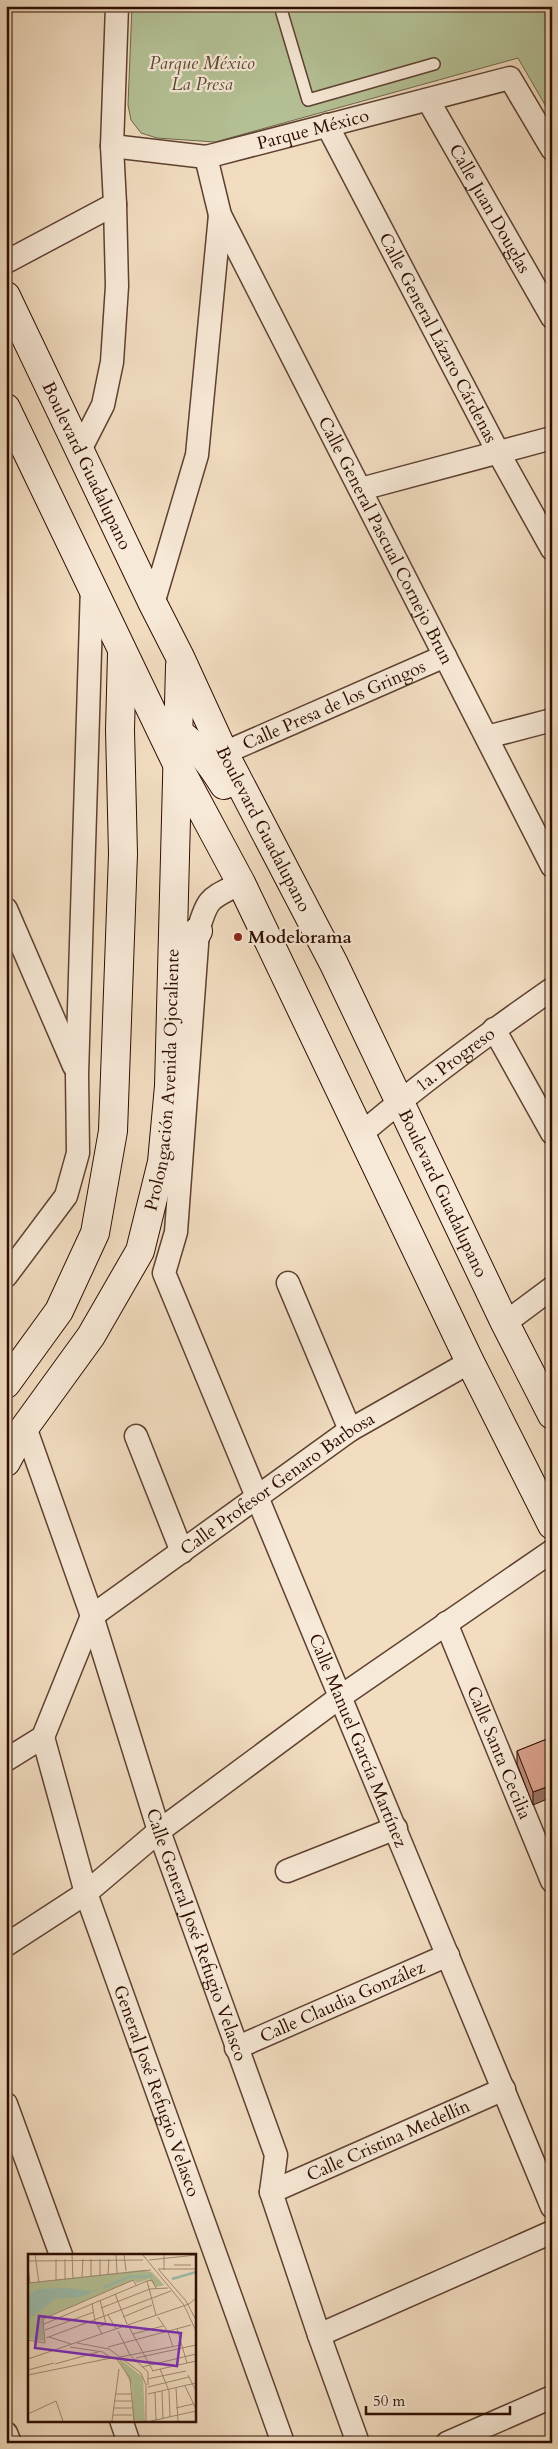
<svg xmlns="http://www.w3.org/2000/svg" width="558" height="2449" font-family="Cardo,serif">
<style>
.green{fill:#b5c297;stroke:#71684c}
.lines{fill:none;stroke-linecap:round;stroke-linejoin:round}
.lane-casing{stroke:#5e4131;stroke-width:14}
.street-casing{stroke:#5e4131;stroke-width:25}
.secondary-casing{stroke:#2d0d01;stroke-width:30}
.lane{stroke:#f7e9d7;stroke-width:11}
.street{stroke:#f7e9d7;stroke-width:22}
.secondary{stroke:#f7e9d7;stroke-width:28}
.wall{fill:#bf8d7c;stroke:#2d0d01}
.shaded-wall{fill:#9b7365;stroke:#2d0d01}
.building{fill:#dea490;stroke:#2d0d01}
.poi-dot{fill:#8f2418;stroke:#f7e9d7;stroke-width:2}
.labels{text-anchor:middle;stroke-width:4.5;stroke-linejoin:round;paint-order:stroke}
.park-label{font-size:18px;font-style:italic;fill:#5d4c36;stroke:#f7e9d7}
.street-label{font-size:18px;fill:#2d0d01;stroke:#f7e9d7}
.poi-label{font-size:18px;font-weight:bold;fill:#2d0d01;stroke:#f7e9d7;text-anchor:start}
.inset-river{fill:none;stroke:#9cbdad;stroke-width:2.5}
.inset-road{fill:none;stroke:#a38a74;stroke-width:1}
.view{fill:#7b2cbf;fill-opacity:0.15;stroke:#7b2cbf;stroke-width:2.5}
.inset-edge{fill:none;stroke:#2d0d01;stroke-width:2.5}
</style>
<rect width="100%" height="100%" fill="#f2ddc1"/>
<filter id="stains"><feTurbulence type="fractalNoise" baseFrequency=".004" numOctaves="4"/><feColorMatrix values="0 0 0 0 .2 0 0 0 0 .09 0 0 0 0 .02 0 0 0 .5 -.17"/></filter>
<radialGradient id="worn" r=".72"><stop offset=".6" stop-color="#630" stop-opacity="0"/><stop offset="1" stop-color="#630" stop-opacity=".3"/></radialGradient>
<!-- green -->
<path class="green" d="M132,6H552V117L518,58L215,142L157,138L141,133L131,120L128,105Z"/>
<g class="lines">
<defs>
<path id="lane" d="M280,6L308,100L434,64"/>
<g id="street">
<path id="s1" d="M428,100L552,317"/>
<path id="s2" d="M327,125L498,452L552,549"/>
<path id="s3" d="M112,146L206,157L510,78L552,149"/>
<path id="s4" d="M206,157L220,215L552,866"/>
<path d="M6,262L115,204L112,146L117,6"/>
<path d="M80,450L103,405L112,362L117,286L115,204"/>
<path d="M361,489L552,438"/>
<path d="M153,604L197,455L220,215"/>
<path d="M487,737L552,720"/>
<path id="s5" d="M224,753L445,656"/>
<path id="s6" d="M241,883C210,899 208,896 198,931L176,1232L164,1273L552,2207"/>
<path d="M6,909L74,1066"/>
<path d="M494,1029L552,1133"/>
<path id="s7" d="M361,1134C422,1082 486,1035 552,989"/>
<path d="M6,1276L66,1196L78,1153L77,1074L92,586"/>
<path d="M288,1283L350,1430"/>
<path d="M505,1323L552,1288"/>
<path id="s8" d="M25,1427L92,1616L159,1831L276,2155L271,2192L319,2335L358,2443"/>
<path d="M136,1436L182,1552"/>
<path id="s9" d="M446,1623L552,1881"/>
<path id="s10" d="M43,1737L86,1893L283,2443"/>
<path id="s11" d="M6,1760L43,1737L92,1616L350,1430L470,1362"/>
<path d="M287,1871L396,1828"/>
<path d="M6,1945L86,1893L159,1831L340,1697L552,1551"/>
<path id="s12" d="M236,2048L448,1955"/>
<path d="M6,2104L61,2255"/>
<path id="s13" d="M271,2192L504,2089"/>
<path d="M319,2335L552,2232"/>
<path d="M121,2420L129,2443"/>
<path d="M6,2433L10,2443"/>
<path d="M447,2443L552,2397"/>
</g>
<g id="secondary">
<path id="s14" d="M6,296L153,604L180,657L224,753L334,964L505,1323L552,1415"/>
<path d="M6,408L177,764L241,883L470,1362L552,1525"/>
<path d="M168,726C193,740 209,761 224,785"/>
<path d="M174,973L198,931"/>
<path d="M6,1384L59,1311L95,1233L113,1131L123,854L120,730L122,653"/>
<path id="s15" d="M6,1462L25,1427L91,1336L140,1251L162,1162L169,1086L180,666"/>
</g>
</defs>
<!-- lane casing -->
<use href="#lane" class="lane-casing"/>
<!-- street casing -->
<use href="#street" class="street-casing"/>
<!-- secondary casing -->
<use href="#secondary" class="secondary-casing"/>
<!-- lane -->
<use href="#lane" class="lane"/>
<!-- street -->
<use href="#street" class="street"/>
<!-- secondary -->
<use href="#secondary" class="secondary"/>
</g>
<!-- wall -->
<path class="wall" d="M552,1737L533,1805L517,1764V1751Z"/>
<!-- shaded-wall -->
<path class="shaded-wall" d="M552,1785V1797L533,1805V1792Z"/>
<!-- building -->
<path class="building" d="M552,1737V1785L533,1792L517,1751Z"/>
<!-- markers -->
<circle class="poi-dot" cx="238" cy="937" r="5"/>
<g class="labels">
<!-- park labels -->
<g class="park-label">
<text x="202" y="69">Parque México<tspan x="202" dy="21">La Presa</tspan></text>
</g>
<!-- street labels -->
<g class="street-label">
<text dy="6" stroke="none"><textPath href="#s3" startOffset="205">Parque México</textPath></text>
<text dy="6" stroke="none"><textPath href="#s1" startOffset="125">Calle Juan Douglas</textPath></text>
<text dy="6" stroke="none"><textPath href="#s2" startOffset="240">Calle General Lázaro Cárdenas</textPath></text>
<text dy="6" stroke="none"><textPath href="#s14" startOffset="188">Boulevard Guadalupano</textPath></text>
<text dy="6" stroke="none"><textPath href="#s4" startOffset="425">Calle General Pascual Cornejo Brun</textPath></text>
<text dy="6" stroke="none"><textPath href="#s5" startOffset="120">Calle Presa de los Gringos</textPath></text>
<text dy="6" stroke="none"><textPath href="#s14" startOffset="592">Boulevard Guadalupano</textPath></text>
<text dy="6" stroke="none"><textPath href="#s7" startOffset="120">1a. Progreso</textPath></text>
<text dy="6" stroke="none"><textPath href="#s15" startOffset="424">Prolongación Avenida Ojocaliente</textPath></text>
<text dy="6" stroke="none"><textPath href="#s14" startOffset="998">Boulevard Guadalupano</textPath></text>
<text dy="6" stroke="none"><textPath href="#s11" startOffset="402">Calle Profesor Genaro Barbosa</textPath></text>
<text dy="6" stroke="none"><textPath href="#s6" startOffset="919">Calle Manuel García Martínez</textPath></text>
<text dy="6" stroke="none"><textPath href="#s9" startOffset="140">Calle Santa Cecilia</textPath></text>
<text dy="6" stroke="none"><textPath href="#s8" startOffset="536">Calle General José Refugio Velasco</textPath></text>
<text dy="6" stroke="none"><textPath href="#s12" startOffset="116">Calle Claudia González</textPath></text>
<text dy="6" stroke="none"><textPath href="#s10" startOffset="372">General José Refugio Velasco</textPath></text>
<text dy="6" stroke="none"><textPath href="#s13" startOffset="128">Calle Cristina Medellín</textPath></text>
</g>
<!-- poi labels -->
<g class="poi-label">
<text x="248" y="943">Modelorama</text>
</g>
</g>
<!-- overview -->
<g transform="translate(28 2254)">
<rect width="168" height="168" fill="#f2ddc1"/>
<path d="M114,16L124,18L136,31L128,33L121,25L109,29L106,26L15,65L16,87L0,85V29ZM90,104L115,123L117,167L105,166L104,132Z" fill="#b5c297"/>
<path d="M39,34L64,37L75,34L52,43L27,45L0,66V41L11,35Z" fill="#9cbdad"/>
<path class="inset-river" d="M144,25L168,18M75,34L100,23L124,22"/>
<path class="inset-road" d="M7,0L11,29M44,0L45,25M88,0L89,19M96,0L98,17M114,0L156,51L168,77M136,0V16M28,5V27M63,5V22M121,6L168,1M0,7L115,6M146,11H163M0,14L2,29M130,15H168M131,16L158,47L168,66M80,20L81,5M72,21V5M54,23L55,5M37,26V5M119,27L128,61M0,29L123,16M87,40L99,70M64,49L67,67L74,80M73,54L122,35L140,34M80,61L88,75M95,63L124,51M130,63L140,78L145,93M16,70L119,27L124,26L128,34M70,73L78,70L72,46M101,73L125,117M149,75L159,109M17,76L66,58M90,77L102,101L120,118V131M105,80L135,72M21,83L43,90M18,84L143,37M0,86L17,89M17,89L15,65L105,26L108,31M49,89L81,95L113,119L118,131V167M42,93L75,98L83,104M80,93L163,71M92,103L153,91M88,104L102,124L106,167M108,104L168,91M0,105L161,50L168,44M27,110L70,98M114,113L168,100M132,115L141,137L142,163M0,116L26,109M124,117L168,107M0,121L83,104M160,121L168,137M119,125L158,117M157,132L168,155M120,133L161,123M148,134L150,167M134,137L135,165M127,139L128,166M87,140H104M120,140L168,129M86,147H104M85,154H104M148,154L165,150M0,160L28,147L35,167M85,161H104M84,167L91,115M123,167L168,157"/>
<path class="view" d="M11,62L153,79L149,112L7,94Z"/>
<rect width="168" height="168" class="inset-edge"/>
</g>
<!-- margin -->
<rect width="558" height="2449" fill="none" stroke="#f2ddc1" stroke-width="25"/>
<rect x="8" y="8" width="543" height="2434" fill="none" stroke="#2d0d01" stroke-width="2.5"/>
<rect x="12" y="12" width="533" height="2424" fill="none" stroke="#2d0d01"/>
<!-- scale -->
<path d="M366 2406v8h144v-8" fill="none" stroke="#2d0d01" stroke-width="2.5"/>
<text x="373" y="2406" font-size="15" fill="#2d0d01" stroke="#f7e9d7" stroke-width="4" paint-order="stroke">50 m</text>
<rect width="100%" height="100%" filter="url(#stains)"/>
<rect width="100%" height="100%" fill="url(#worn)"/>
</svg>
